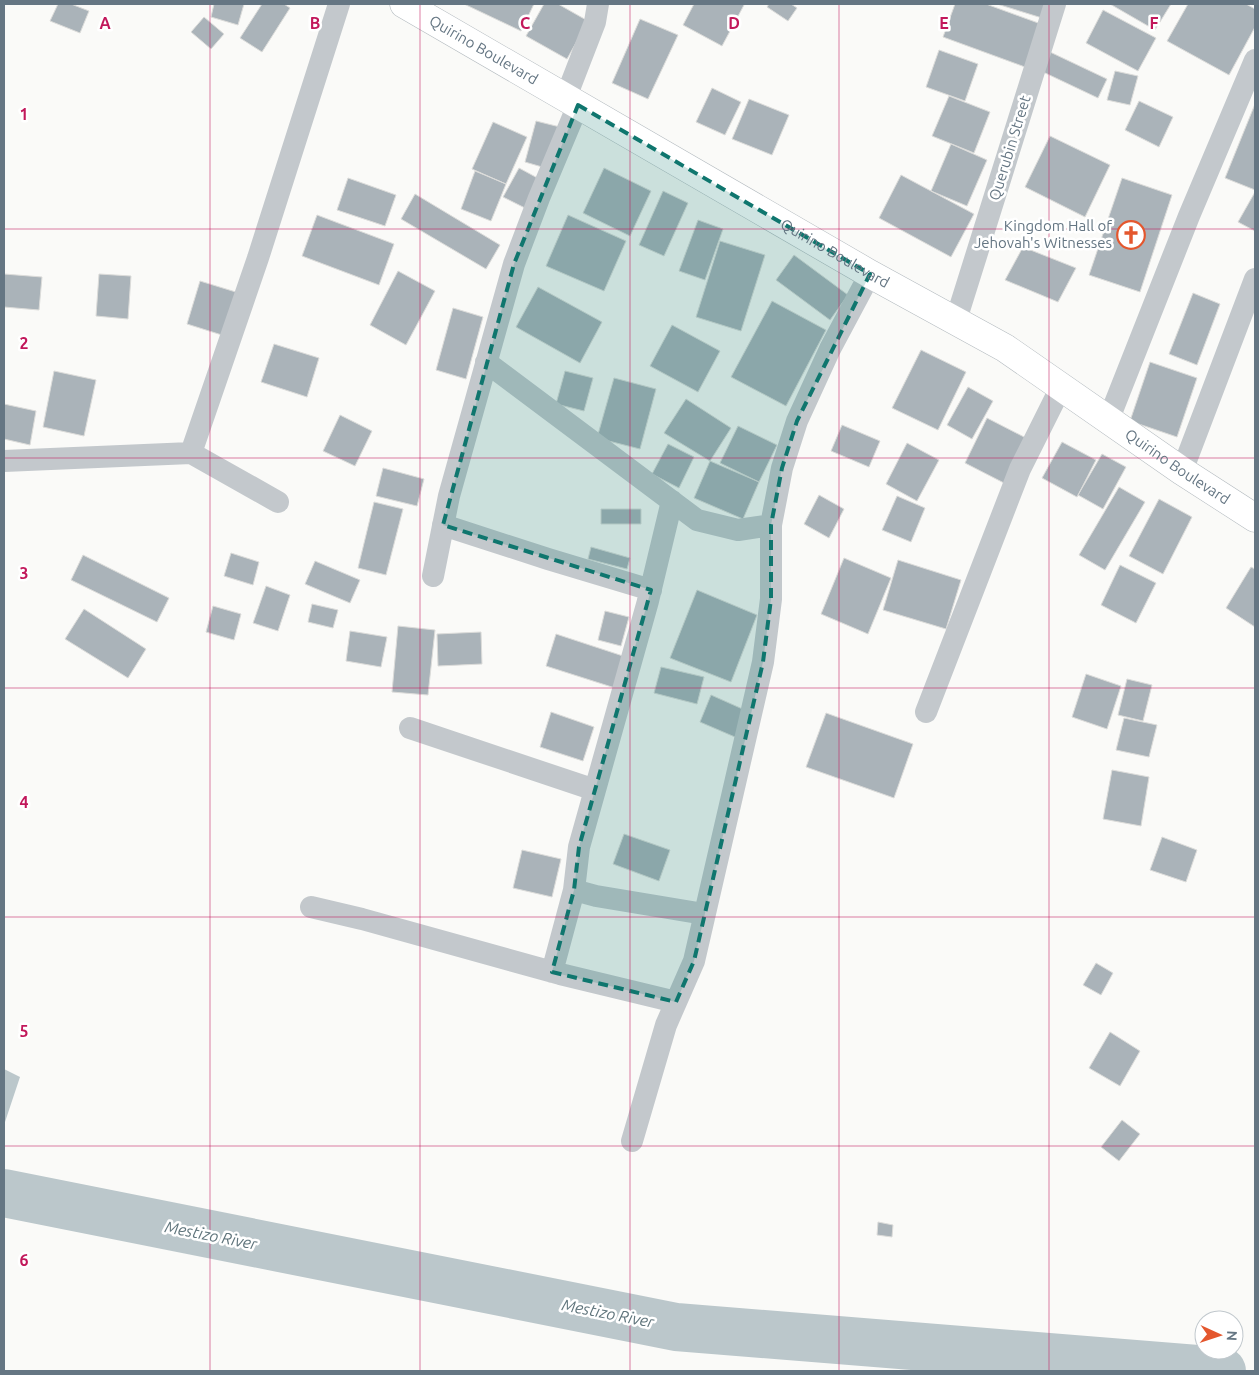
<svg xmlns="http://www.w3.org/2000/svg" width="1259" height="1375" font-family="Ubuntu,sans-serif">
<style>
.water{fill:#bbc7cb}
.lines{fill:none;stroke-linecap:round;stroke-linejoin:round}
.river{stroke:#bbc7cb;stroke-width:48}
.building{fill:#aab3b9;stroke:#dcdcda}
.secondary-casing{stroke:#b3babf;stroke-width:29}
.minor{stroke:#c3c8cc;stroke-width:22}
.secondary{stroke:#fff;stroke-width:28}
.marked{fill:#0f766e;fill-opacity:0.2;stroke:#0f766e;stroke-width:4;stroke-dasharray:10 6;stroke-linejoin:round}
.grid{fill:none;stroke:#c2185b;stroke-width:1;stroke-opacity:0.55}
.labels{text-anchor:middle;stroke-width:5;stroke-linejoin:round;paint-order:stroke}
.street-label{font-size:15px;fill:#657683;stroke:#fff}
.poi-label{font-size:15px;fill:#657683;stroke:#fff;text-anchor:end}
.water-label{font-size:16px;font-style:italic;fill:#60757c;stroke:#fff}
.grid-label{font-size:16px;text-anchor:middle;font-weight:bold;fill:#c2185b;stroke:#fff;stroke-width:5;stroke-linejoin:round;paint-order:stroke}
</style>
<rect width="100%" height="100%" fill="#fafaf8"/>
<!-- water -->
<path class="water" d="M4,1069L20,1077L4,1125Z"/>
<g class="lines">
<!-- river -->
<path class="river" d="M4,1193L676,1327L1222,1371"/>
</g>
<!-- building -->
<path class="building" d="M58,4H71L89,11L80,33L50,21Z
M214,4H244L238,25L211,17Z
M262,4H284L290,8L262,52L240,38Z
M464,4H534L521,31Z
M544,4H558L588,21L567,59L526,36Z
M694,4H741L744,5L722,46L683,25Z
M769,4H791L797,8L788,21L767,7Z
M955,4H986L1041,24L1025,67L943,37Z
M997,4H1046L1042,18Z
M1110,4H1171L1155,30Z
M1188,4H1246L1255,9V27L1229,75L1167,41Z
M1103,10L1156,38L1138,71L1086,43Z
M204,17L224,34L211,49L191,32Z
M640,19L678,35L648,99L612,83Z
M939,50L978,64L965,101L926,87Z
M1050,52L1107,79L1098,98L1041,71Z
M1115,71L1138,76L1130,105L1107,100Z
M712,88L741,102L725,135L696,122Z
M949,96L990,112L974,153L932,136Z
M749,99L789,115L772,155L732,139Z
M1139,101L1173,117L1159,147L1125,130Z
M1255,104V190L1225,178Z
M536,121L560,127L549,169L525,162Z
M493,122L527,137L506,184L472,169Z
M1050,136L1110,165L1085,217L1025,187Z
M951,144L987,160L967,206L931,191Z
M519,168L543,181L529,210L503,197Z
M604,168L651,191L630,236L583,213Z
M475,171L506,184L491,221L461,209Z
M901,175L974,214L951,257L879,218Z
M348,178L396,195L385,226L337,210Z
M1122,178L1172,195L1140,292L1089,275Z
M663,191L688,203L664,256L639,245Z
M1255,192V231L1238,222Z
M415,194L500,245L486,269L401,219Z
M317,215L394,244L379,285L302,256Z
M568,215L626,241L604,291L546,266Z
M698,220L723,229L705,280L679,271Z
M720,241L765,255L741,331L696,317Z
M1023,247L1076,268L1058,302L1005,280Z
M794,255L848,295L830,320L776,280Z
M398,271L435,291L406,345L370,325Z
M4,274L42,277L39,310L4,307Z
M99,274L131,276L128,319L96,316Z
M200,281L239,293L225,336L187,324Z
M538,287L602,322L580,363L516,327Z
M1193,293L1220,304L1197,365L1169,354Z
M772,301L826,330L786,406L731,377Z
M453,308L483,317L466,379L436,370Z
M672,325L720,351L698,392L650,366Z
M274,344L319,358L307,397L261,382Z
M921,350L966,372L938,430L892,408Z
M1150,362L1197,378L1177,437L1130,421Z
M54,371L96,380L84,436L43,427Z
M565,371L593,378L584,411L556,404Z
M614,378L656,389L640,449L597,438Z
M968,387L993,401L972,439L947,425Z
M686,399L731,428L710,461L664,433Z
M4,404L36,411L30,445L4,439Z
M340,415L372,431L355,466L323,451Z
M987,418L1026,438L1004,483L965,463Z
M842,425L880,441L869,467L831,451Z
M738,426L777,445L759,482L720,463Z
M1062,442L1096,460L1077,497L1042,478Z
M907,443L939,460L917,501L886,484Z
M668,444L694,457L679,488L652,474Z
M1102,454L1126,467L1103,509L1078,495Z
M710,461L759,482L743,519L694,498Z
M383,468L424,479L417,506L376,496Z
M1119,487L1145,502L1105,570L1079,555Z
M819,495L844,509L829,538L804,524Z
M897,496L925,508L911,542L882,530Z
M1159,499L1192,517L1163,574L1129,556Z
M374,502L403,509L386,575L358,568Z
M601,509H641V524H601Z
M591,547L630,558L627,569L588,559Z
M231,553L259,562L253,585L224,576Z
M83,555L169,598L157,622L71,580Z
M844,558L891,578L868,634L821,614Z
M898,560L961,580L946,629L883,610Z
M315,561L360,580L350,603L305,584Z
M1120,565L1156,583L1136,623L1101,605Z
M1251,567L1255,569V627L1226,608Z
M266,586L290,595L278,631L253,623Z
M697,590L757,615L731,682L670,658Z
M312,604L338,610L333,628L308,622Z
M213,606L241,614L234,640L206,632Z
M84,609L146,649L128,678L65,639Z
M605,611L629,617L621,646L598,640Z
M398,626L435,630L428,695L392,692Z
M350,631L387,637L381,667L346,661Z
M481,632L482,664L438,666L437,634Z
M556,634L626,657L615,688L546,666Z
M661,667L704,677L697,704L654,693Z
M1086,674L1121,686L1107,729L1072,717Z
M1127,679L1152,685L1143,721L1118,715Z
M711,695L747,711L735,737L700,722Z
M551,712L594,727L583,761L540,747Z
M826,713L913,744L894,798L806,767Z
M1124,718L1157,725L1149,757L1116,750Z
M1112,770L1149,777L1141,826L1103,819Z
M624,834L670,850L659,881L613,864Z
M1162,837L1197,850L1186,882L1150,870Z
M522,850L561,859L552,897L513,888Z
M1096,963L1113,973L1101,995L1083,985Z
M1110,1032L1140,1051L1120,1086L1089,1068Z
M1122,1120L1140,1134L1119,1161L1101,1147Z
M878,1222L893,1225L892,1237L877,1235Z"/>
<g class="lines">
<defs>
<g id="secondary">
<path id="s1" d="M404,4L870,274L1005,348L1182,471L1255,518"/>
</g>
</defs>
<!-- secondary casing -->
<use href="#secondary" class="secondary-casing"/>
<!-- minor -->
<path class="minor" d="M566,97L595,22L598,4
M956,320L1055,4
M486,362L697,520L738,530L771,525
M1108,421L1189,216L1255,60
M191,453L258,258L339,4
M4,461L191,453L278,502
M1182,471L1255,279
M672,501L648,601L579,847L574,890L596,896L704,914
M443,525L548,559L651,590
M433,576L449,496L514,264L539,198L578,105
M926,712L1020,469L1061,387
M410,728L595,790
M311,907L362,919L560,974L676,1002
M552,972L574,890
M632,1141L666,1025L694,961L763,662L771,599V525L782,468L797,421L830,349L870,274"/>
<!-- secondary -->
<use href="#secondary" class="secondary"/>
</g>
<!-- marked area -->
<path class="marked" d="M578,105L870,274L797,421L782,468L771,525V599L763,662L694,961L676,1002L552,972L574,890L579,847L651,590L443,525L514,264Z"/>
<!-- grid -->
<path class="grid" d="M210,4V1371M420,4V1371M630,4V1371M839,4V1371M1049,4V1371M4,229H1255M4,458H1255M4,688H1255M4,917H1255M4,1146H1255"/>
<!-- icons -->
<defs>
<symbol id="church-ring" viewBox="-11 -11 22 22"><circle r="9.5" fill="#fff" stroke="#e4572e" stroke-width="1.5"/><path d="M-1.2-6h2.4v3.5h3.3v2.4h-3.3V6h-2.4V-.1h-3.3v-2.4h3.3Z" fill="#e4572e"/></symbol>
</defs>
<g fill-rule="evenodd">
<use href="#church-ring" x="1115" y="219" width="32" height="32"/>
</g>
<g class="labels">
<!-- street labels -->
<g class="street-label">
<text dy="5" stroke="none"><textPath href="#s1" startOffset="92">Quirino Boulevard</textPath></text>
<text transform="translate(1010 148) rotate(-73)" y="5">Querubin Street</text>
<text dy="5" stroke="none"><textPath href="#s1" startOffset="498">Quirino Boulevard</textPath></text>
<text dy="5" stroke="none"><textPath href="#s1" startOffset="902">Quirino Boulevard</textPath></text>
</g>
<!-- poi labels -->
<g class="poi-label">
<text x="1112" y="231">Kingdom Hall of<tspan x="1112" dy="17">Jehovah's Witnesses</tspan></text>
</g>
<!-- water labels -->
<g class="water-label">
<text transform="translate(211 1235) rotate(11)" y="6">Mestizo River</text>
<text transform="translate(608 1313) rotate(11)" y="6">Mestizo River</text>
</g>
</g>
<g class="grid-label">
<text x="105" y="29">A</text>
<text x="315" y="29">B</text>
<text x="525" y="29">C</text>
<text x="734" y="29">D</text>
<text x="944" y="29">E</text>
<text x="1154" y="29">F</text>
<text x="24" y="120">1</text>
<text x="24" y="349">2</text>
<text x="24" y="579">3</text>
<text x="24" y="808">4</text>
<text x="24" y="1037">5</text>
<text x="24" y="1266">6</text>
</g>
<!-- border -->
<rect width="1259" height="1375" fill="none" stroke="#657683" stroke-width="10"/>
<!-- north arrow -->
<g transform="translate(1219 1335) rotate(93)"><circle r="24" fill="#ffffff" stroke="#c1c8cd"/>
<path d="M0-4L9 19L0 12L-9 19Z" fill="#e4572e"/>
<text y="-8" font-size="14" font-weight="bold" text-anchor="middle" fill="#657683">N</text>
</g>
</svg>
